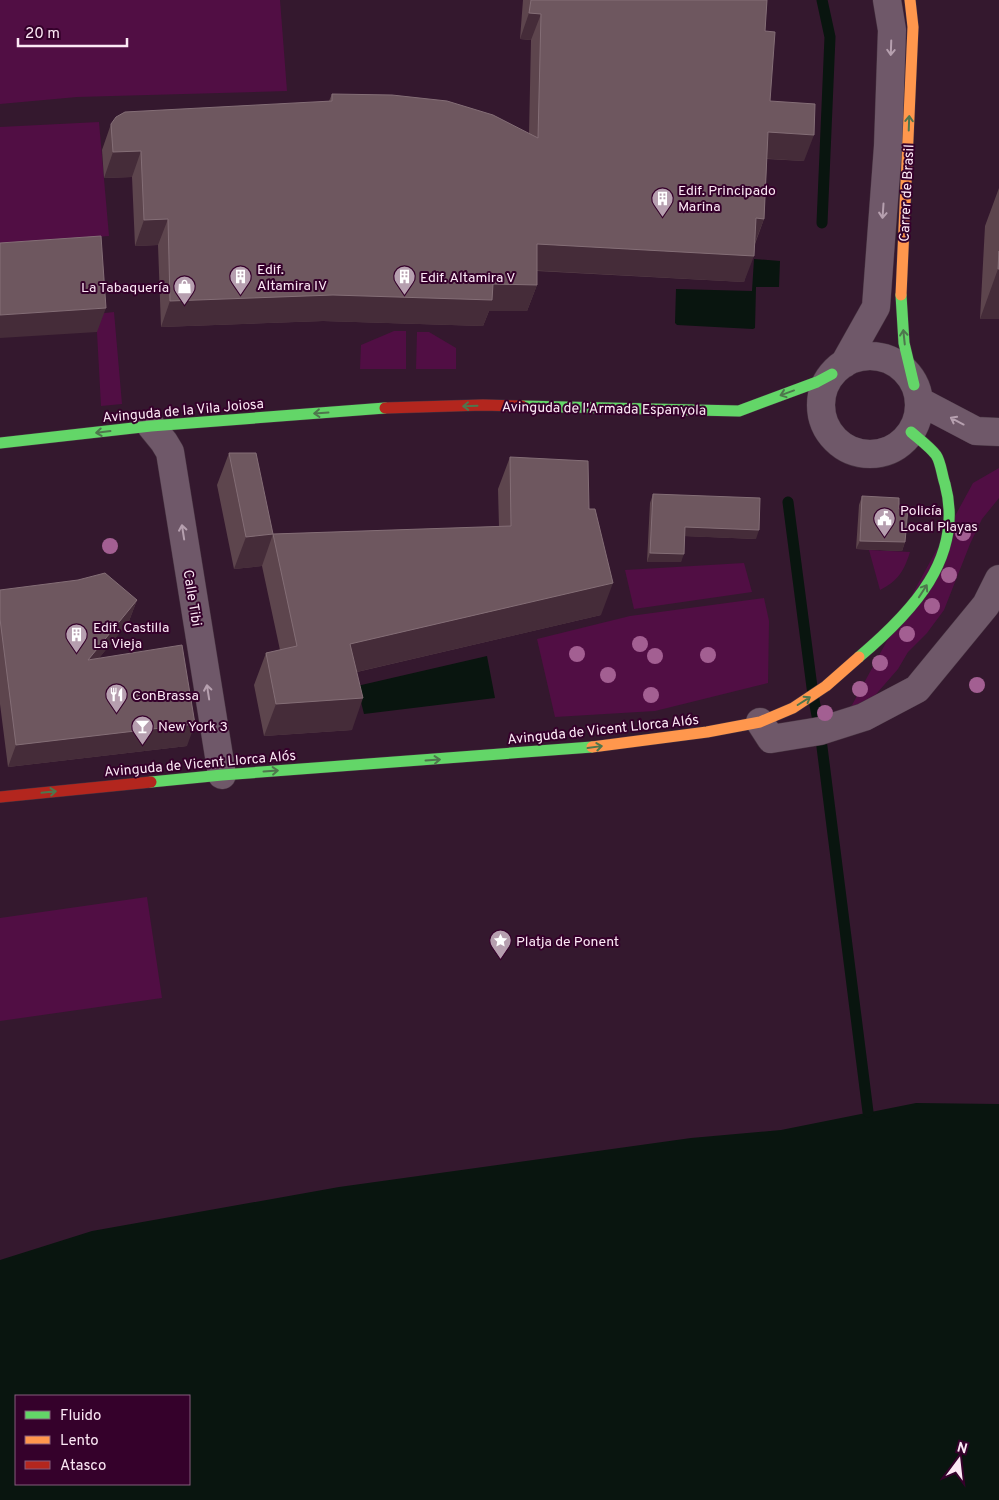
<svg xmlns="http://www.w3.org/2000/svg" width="999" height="1500" font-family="Overpass,sans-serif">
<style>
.green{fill:#510e44}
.water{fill:#09150f;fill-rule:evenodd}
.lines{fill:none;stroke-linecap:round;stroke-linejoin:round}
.stream{stroke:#09150f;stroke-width:11}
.street-casing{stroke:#473341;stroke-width:29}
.fast-casing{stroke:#473341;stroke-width:12}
.slow-casing{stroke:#473341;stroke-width:12}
.jam-casing{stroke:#473341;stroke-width:12}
.street{stroke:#6f5869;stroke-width:28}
.fast{stroke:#63d668;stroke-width:11}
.slow{stroke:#ff974d;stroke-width:11}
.jam{stroke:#b3261e;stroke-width:11}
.tree{fill:#a35f92}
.wall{fill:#5d454d}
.shaded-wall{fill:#452c39}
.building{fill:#6e575f;stroke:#846e76}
.oneway{stroke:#b6a0af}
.oneway2{stroke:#4e764d}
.labels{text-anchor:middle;stroke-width:4;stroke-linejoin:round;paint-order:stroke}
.poi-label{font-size:14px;fill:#fce8f5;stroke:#35012b;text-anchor:start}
.street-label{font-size:14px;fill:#fce8f5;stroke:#35012b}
</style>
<rect width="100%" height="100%" fill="#34182e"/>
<!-- green -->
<path class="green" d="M0,0H280L287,91L77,97L0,104Z
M99,122L109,236L0,244V127Z
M114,312L122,404L101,406L96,314Z
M394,331H406V369H360L361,345Z
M417,332H429L456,348V369H416Z
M999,468V498L982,519L970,544L944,610L927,633L908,652L898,669L871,700L836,719L852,705L973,483Z
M869,550L910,552C904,571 898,581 880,590Z
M744,563L752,592L634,609L625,570Z
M764,598L769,621L768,683L655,711L555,717L537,639L630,616Z
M147,897L162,998L0,1021V918Z"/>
<!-- water -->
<path class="water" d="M754,259L780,261L779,287H756L755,328L753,329L677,325L675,323L676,289L752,291Z
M487,656L495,698L364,714L357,686Z
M916,1103L999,1104V1500H0V1260L92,1231L339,1187L691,1138L781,1130ZM16,1396H189V1484H16Z"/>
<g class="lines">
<!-- stream -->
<path class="stream" d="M822,223L830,37L822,0
M788,502L813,695L820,731L868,1112"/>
<defs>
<path id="street" d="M821 405a49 49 0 1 1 98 0a49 49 0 1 1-98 0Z
M844,364L876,307L888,146L892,30L887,0
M919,401L976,431L999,432
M151,426L164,442L170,452L222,775
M760,722L771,739L820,731L864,717L917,689L986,605L999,579"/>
<path id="fast" d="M901,295L904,343L914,385
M522,406L739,411L817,382L832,374
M0,443L151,426L385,408
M859,657C911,613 965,558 945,484C942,476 941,462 936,455C930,447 919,439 911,432
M151,782L222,775L592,747"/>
<path id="slow" d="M901,295L913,27L910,0
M592,747L707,732L760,722L793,708L826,686L859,657"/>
<path id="jam" d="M385,408L483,405L522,406
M0,797L151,782"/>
</defs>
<!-- street casing -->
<use href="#street" class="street-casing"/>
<!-- fast casing -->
<use href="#fast" class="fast-casing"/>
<!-- slow casing -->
<use href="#slow" class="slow-casing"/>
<!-- jam casing -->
<use href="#jam" class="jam-casing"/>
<!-- street -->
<use href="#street" class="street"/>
<!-- fast -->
<use href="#fast" class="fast"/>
<!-- slow -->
<use href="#slow" class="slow"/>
<!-- jam -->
<use href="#jam" class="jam"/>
</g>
<!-- trees -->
<g class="tree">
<circle cx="963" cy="533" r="8"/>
<circle cx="110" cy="546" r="8"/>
<circle cx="949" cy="575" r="8"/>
<circle cx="932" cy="606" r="8"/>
<circle cx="907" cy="634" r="8"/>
<circle cx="640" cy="644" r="8"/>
<circle cx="577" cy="654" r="8"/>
<circle cx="708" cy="655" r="8"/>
<circle cx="655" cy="656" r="8"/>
<circle cx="880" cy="663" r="8"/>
<circle cx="608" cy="675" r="8"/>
<circle cx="977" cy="685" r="8"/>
<circle cx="860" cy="689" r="8"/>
<circle cx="651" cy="695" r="8"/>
<circle cx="825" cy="713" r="8"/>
</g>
<!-- wall -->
<path class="wall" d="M523,0H767L765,31L770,101L804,161L767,159L764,219L755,244L744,282L537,271V285L527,311H489L483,326L323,321L161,327L158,245L135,246L132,177L104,178L102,150L111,124L329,101L332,94L529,134L531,40L520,39Z
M999,188V319H980L985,226Z
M229,453L273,534L499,527L498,489L510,457L589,509L601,615L357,672L352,730L264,736L254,685L266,653L280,650L262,566L234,569L217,485Z
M653,494L756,539L685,536L681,562H647L650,503Z
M862,496L899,509L905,542L902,551L856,549L859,505Z
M0,590L137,600L129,621L99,658L187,746L8,767L0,704Z"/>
<!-- shaded-wall -->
<path class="shaded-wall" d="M529,13L541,14L531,40L520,39Z
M768,132L814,135L804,161L759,158Z
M141,151L132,177L104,178L113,152Z
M756,218L764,219L754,245Z
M168,219L158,245L135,246L144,220Z
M537,244L754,256L744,282L528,270Z
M998,269H999V319H980Z
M493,284L537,285L527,311H489L483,326L323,321L161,327L170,301Z
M106,308L97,332L0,338V315Z
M685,527L759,530L756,539L682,536Z
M273,534L262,566L234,569L246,537Z
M860,541L905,542L902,551L856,549Z
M650,553L684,554L681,562H647Z
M613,583L601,615L339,676L350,644Z
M137,600L129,621L80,682L88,660Z
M363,698L352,730L264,736L276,704Z
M195,724L187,746L8,767L16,745Z"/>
<!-- building -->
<path class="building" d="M531,0H767L765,31L775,32L770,101L815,104L814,135L768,132L764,219L756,218L754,256L537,244V285L493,284L492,300L333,295L170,301L168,219L144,220L141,151L113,152L111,124L116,117L125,112L332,101V94L392,95L447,101L493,115L538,138L541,14L529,13Z
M101,236L106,308L0,315V243Z
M999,251V269H998Z
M229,453H256L273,534L246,537Z
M510,457L588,461L589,509H595L613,583L350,644L363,698L276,704L266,653L297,646L273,534L511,526Z
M653,494L760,498L759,530L685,527L684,554L650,553Z
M862,496L899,498V509L908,508L905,542L860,541Z
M105,573L137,600L88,660L182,645L195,724L16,745L0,619V590L78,580Z"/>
<!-- one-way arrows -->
<defs><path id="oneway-shaft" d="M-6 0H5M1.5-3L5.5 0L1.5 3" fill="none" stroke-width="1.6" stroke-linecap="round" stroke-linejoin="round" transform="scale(1.25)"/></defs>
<g class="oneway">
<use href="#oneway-shaft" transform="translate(891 48) rotate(92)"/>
<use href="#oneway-shaft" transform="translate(883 211) rotate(94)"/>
<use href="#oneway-shaft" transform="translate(957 421) rotate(-152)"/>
<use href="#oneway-shaft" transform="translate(183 532) rotate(-99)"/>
<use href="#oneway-shaft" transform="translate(208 692) rotate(-99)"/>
</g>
<g class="oneway2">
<use href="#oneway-shaft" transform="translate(909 123) rotate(-88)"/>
<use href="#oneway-shaft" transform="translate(904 337) rotate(-96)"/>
<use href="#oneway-shaft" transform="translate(787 393) rotate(160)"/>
<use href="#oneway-shaft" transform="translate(470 406) rotate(178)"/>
<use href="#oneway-shaft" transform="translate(321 413) rotate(176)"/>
<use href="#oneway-shaft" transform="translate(103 432) rotate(173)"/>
<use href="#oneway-shaft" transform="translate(923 591) rotate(-57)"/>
<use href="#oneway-shaft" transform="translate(804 701) rotate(-32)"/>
<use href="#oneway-shaft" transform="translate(595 747) rotate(-8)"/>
<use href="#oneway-shaft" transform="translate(433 760) rotate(-4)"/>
<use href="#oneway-shaft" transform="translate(271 771) rotate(-4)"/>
<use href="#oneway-shaft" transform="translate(49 792) rotate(-6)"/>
</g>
<!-- icons -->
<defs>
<symbol id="building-pin" viewBox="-11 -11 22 30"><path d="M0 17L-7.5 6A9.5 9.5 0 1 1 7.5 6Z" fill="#b69faf" stroke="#35012b"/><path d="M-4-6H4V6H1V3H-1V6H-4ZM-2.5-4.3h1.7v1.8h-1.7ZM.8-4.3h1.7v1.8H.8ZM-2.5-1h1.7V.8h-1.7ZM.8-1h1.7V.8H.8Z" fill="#fff"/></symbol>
<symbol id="shop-pin" viewBox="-11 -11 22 30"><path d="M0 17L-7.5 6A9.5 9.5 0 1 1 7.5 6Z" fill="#b69faf" stroke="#35012b"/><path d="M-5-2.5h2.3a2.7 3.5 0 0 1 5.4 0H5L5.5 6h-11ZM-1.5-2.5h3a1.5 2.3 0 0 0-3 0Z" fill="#fff"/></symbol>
<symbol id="civic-pin" viewBox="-11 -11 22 30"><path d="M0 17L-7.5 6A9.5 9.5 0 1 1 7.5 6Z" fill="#b69faf" stroke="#35012b"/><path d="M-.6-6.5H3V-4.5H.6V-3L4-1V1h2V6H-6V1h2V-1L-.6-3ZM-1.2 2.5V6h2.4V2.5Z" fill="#fff"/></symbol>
<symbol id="restaurant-pin" viewBox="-11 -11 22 30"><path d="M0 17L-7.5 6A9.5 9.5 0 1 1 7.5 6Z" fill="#b69faf" stroke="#35012b"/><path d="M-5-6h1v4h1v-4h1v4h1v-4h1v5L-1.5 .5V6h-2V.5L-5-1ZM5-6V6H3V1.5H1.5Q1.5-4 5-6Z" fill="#fff"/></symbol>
<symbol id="bar-pin" viewBox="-11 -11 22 30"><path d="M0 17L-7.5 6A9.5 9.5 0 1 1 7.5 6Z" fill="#b69faf" stroke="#35012b"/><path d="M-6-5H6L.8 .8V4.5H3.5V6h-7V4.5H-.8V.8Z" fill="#fff"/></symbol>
<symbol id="sight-pin" viewBox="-11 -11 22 30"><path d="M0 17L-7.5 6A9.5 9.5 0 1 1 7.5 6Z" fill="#b69faf" stroke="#35012b"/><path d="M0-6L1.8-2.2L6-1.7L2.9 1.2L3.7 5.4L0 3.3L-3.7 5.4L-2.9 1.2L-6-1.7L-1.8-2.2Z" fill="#fff"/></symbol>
</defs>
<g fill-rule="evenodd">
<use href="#building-pin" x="650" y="186" width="25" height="34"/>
<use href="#building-pin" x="228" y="264" width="25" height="34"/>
<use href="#building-pin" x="392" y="264" width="25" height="34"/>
<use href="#shop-pin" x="172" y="274" width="25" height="34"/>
<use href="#civic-pin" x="872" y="506" width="25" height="34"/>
<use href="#building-pin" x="64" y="622" width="25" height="34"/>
<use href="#restaurant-pin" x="104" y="682" width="25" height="34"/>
<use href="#bar-pin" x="130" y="714" width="25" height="34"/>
<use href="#sight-pin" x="488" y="928" width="25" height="34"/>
</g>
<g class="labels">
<!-- poi labels -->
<g class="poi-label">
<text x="678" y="195">Edif. Principado<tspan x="678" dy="16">Marina</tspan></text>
<text x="257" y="274">Edif.<tspan x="257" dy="16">Altamira IV</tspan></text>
<text x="420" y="282">Edif. Altamira V</text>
<text x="169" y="292" text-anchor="end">La Tabaquería</text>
<text x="900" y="515">Policía<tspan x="900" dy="16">Local Playas</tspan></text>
<text x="93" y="632">Edif. Castilla<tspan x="93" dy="16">La Vieja</tspan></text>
<text x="132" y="700">ConBrassa</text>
<text x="158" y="731">New York 3</text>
<text x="516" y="946">Platja de Ponent</text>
</g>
<!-- street labels -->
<g class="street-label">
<text transform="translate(906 193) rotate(-87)" y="5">Carrer de Brasil</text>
<text transform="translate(604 408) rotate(1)" y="5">Avinguda de l'Armada Espanyola</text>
<text transform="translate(183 410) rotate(-5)" y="5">Avinguda de la Vila Joiosa</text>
<text transform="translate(193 598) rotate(81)" y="5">Calle Tibi</text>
<text transform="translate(603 729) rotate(-6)" y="5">Avinguda de Vicent Llorca Alós</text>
<text transform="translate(200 763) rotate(-5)" y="5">Avinguda de Vicent Llorca Alós</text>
</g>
</g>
<!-- legend -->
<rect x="15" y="1395" width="175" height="90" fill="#35012b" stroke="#855d7c"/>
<rect x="25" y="1411" width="25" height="8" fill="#63d668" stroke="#855d7c"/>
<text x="60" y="1420" font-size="15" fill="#fce8f5">Fluido</text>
<rect x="25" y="1436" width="25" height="8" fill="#ff974d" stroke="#855d7c"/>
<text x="60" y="1445" font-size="15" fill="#fce8f5">Lento</text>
<rect x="25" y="1461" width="25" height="8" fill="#b3261e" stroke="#855d7c"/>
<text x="60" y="1470" font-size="15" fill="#fce8f5">Atasco</text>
<!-- north arrow -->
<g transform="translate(959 1460) rotate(15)" stroke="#35012b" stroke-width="4" paint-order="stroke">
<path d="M0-4L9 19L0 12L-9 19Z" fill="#fce8f5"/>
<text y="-8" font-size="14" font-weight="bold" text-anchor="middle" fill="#fce8f5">N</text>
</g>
<!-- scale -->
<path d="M18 38v8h109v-8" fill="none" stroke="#fce8f5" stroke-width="2.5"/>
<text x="25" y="38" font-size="15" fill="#fce8f5" stroke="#35012b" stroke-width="4" paint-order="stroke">20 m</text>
</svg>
